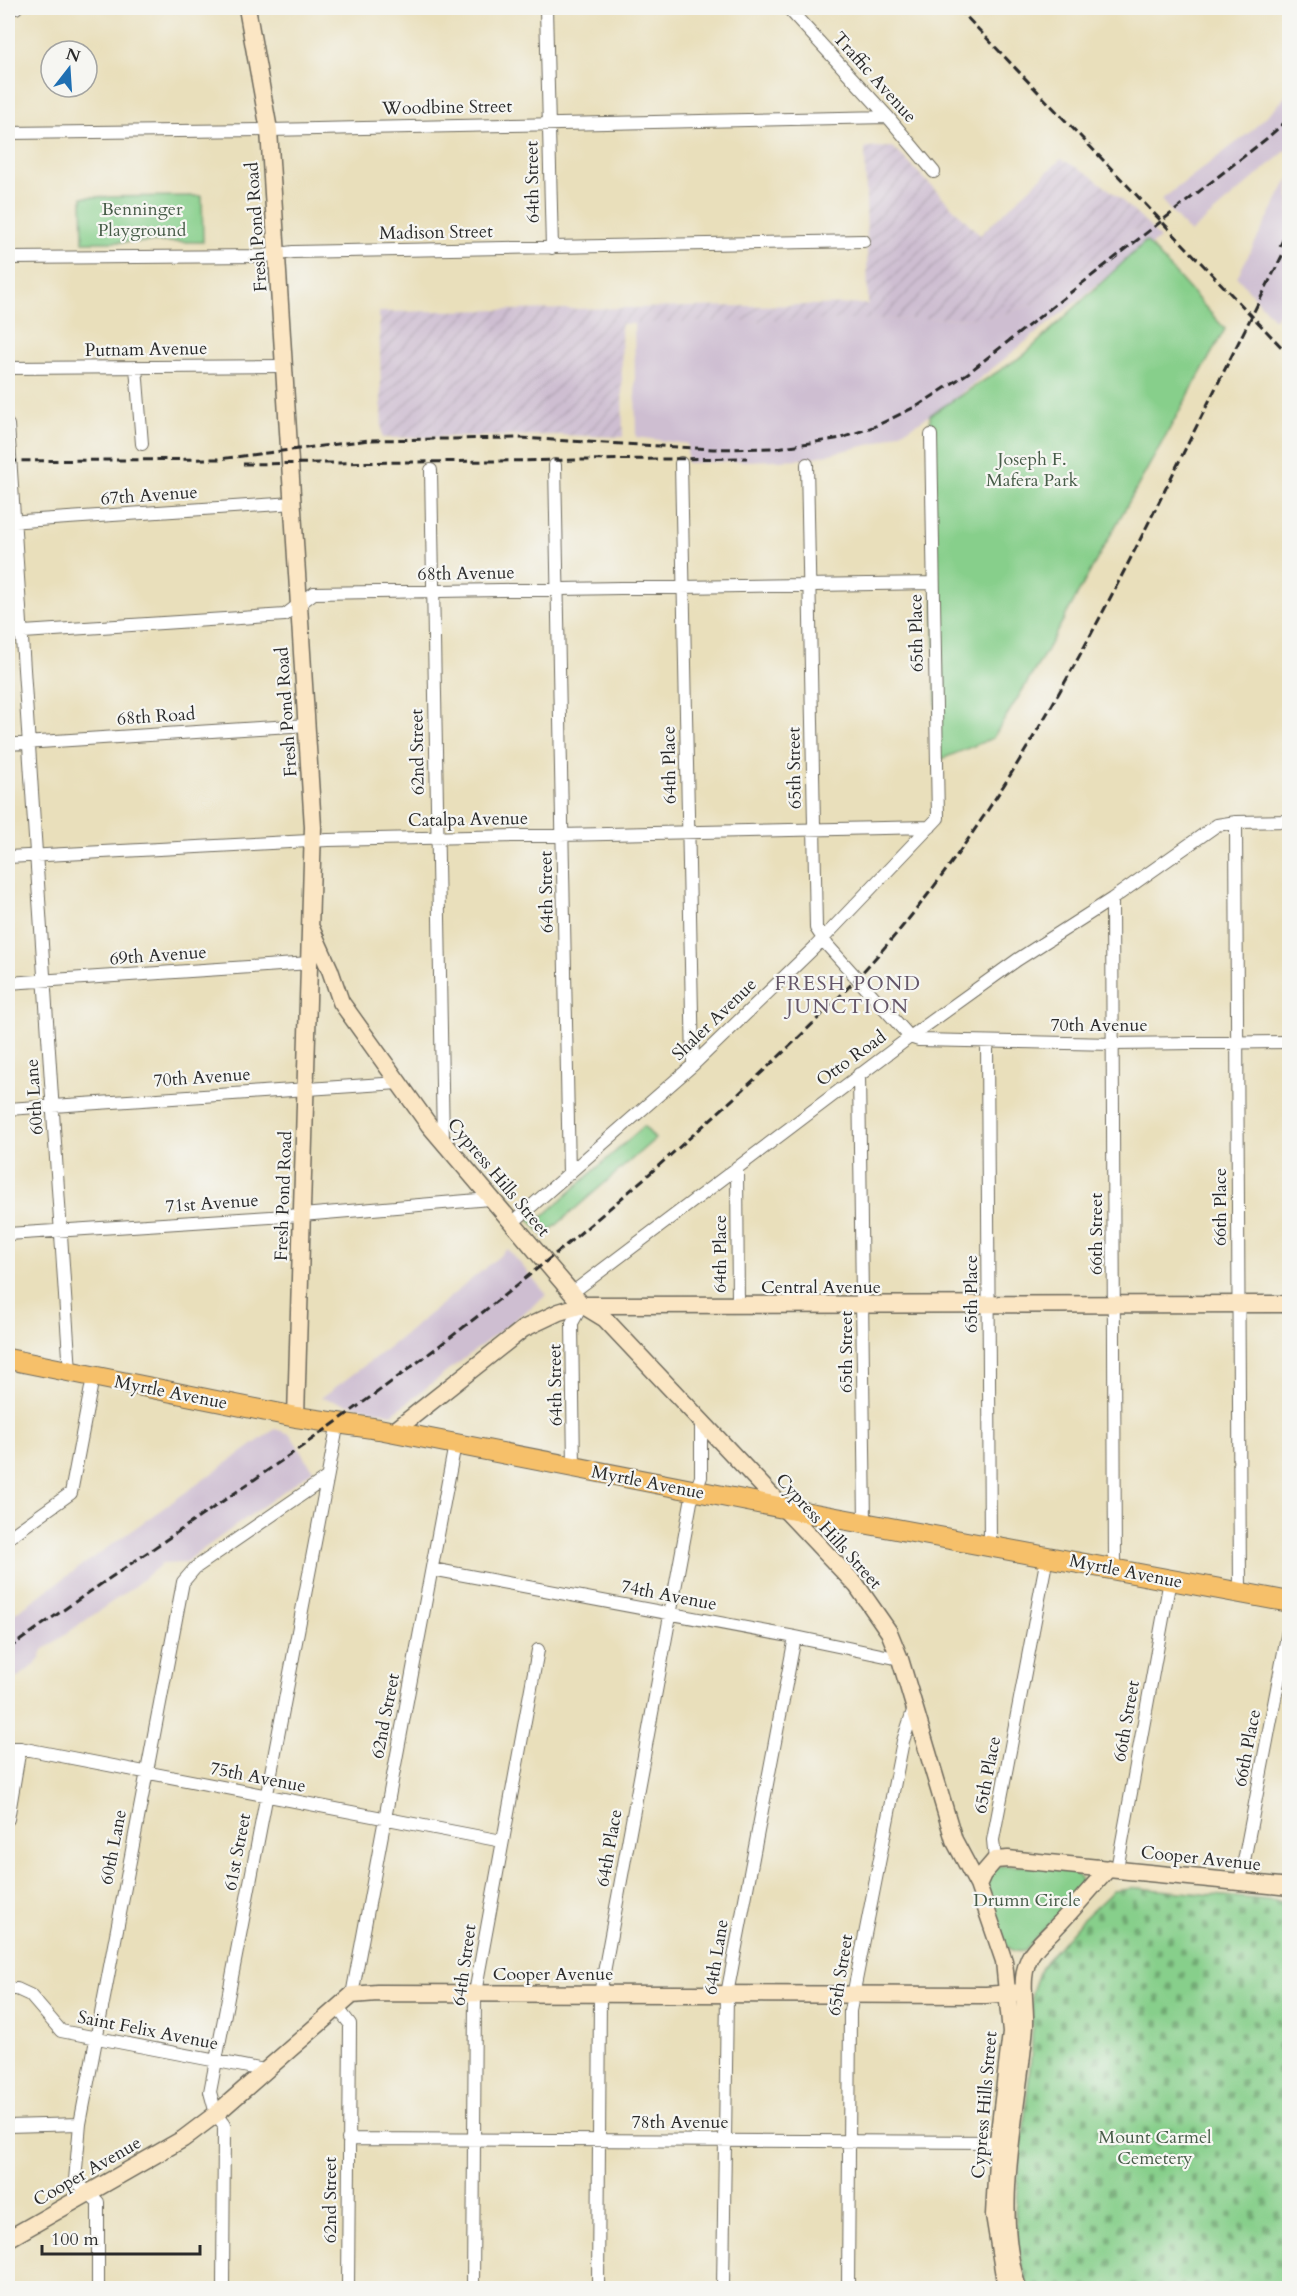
<svg xmlns="http://www.w3.org/2000/svg" width="1297" height="2296" font-family="Cardo,serif">
<style>
.industrial{fill:url(#industrial-furrows)}
.railway{fill:#cebed1}
.cemetery{fill:url(#cemetery-stones);stroke:#597d5b;stroke-width:1.5}
.green{fill:#87cf8b;stroke:#597d5b;stroke-width:1.5}
.lines{fill:none;stroke-linecap:round;stroke-linejoin:round}
.street-casing{stroke:#6e6a5d;stroke-width:14}
.secondary-casing{stroke:#6e6a5d;stroke-width:19}
.primary-casing{stroke:#6e6a5d;stroke-width:22}
.street{stroke:#fff;stroke-width:12}
.secondary{stroke:#fbe6c4;stroke-width:16}
.primary{stroke:#f6c06b;stroke-width:20}
.rail{stroke:#2b2b2b;stroke-width:3;stroke-dasharray:9 4.5;stroke-linecap:butt}
.labels{text-anchor:middle;stroke-width:4.5;stroke-linejoin:round;paint-order:stroke}
.street-label{font-size:18px;fill:#2b2b2b;stroke:#f6f6f2}
.park-label{font-size:18px;fill:#475c48;stroke:#f6f6f2}
.neighbourhood-label{font-size:20px;letter-spacing:1.5px;fill:#645668;stroke:#f6f6f2}
</style>
<defs>
<pattern id="industrial-furrows" width="10" height="10" patternUnits="userSpaceOnUse" patternTransform="scale(1.5)"><rect width="10" height="10" fill="#cebed1"/><path d="M-1 1l2-2M0 10L10 0M9 11l2-2" fill="none" stroke="#b1a3b4"/></pattern>
<pattern id="cemetery-stones" width="16" height="16" patternUnits="userSpaceOnUse" patternTransform="scale(1.5)"><rect width="16" height="16" fill="#87cf8b"/><path d="M2 7V4a2 2 0 0 1 4 0v3zM10 15v-3a2 2 0 0 1 4 0v3z" fill="#6fa872"/></pattern>
</defs>
<rect width="100%" height="100%" fill="#f6f6f2"/>
<filter id="ink" filterUnits="userSpaceOnUse"><feTurbulence type="fractalNoise" baseFrequency=".0167" numOctaves="2"/><feDisplacementMap in="SourceGraphic" scale="12" xChannelSelector="R" yChannelSelector="G"/><feConvolveMatrix kernelMatrix="1 2 1 2 8 2 1 2 1" color-interpolation-filters="sRGB"/></filter>
<filter id="wash" filterUnits="userSpaceOnUse"><feTurbulence type="fractalNoise" baseFrequency=".008" numOctaves="4" result="noise"/><feDisplacementMap in="SourceGraphic" scale="24" xChannelSelector="R" yChannelSelector="G"/><feGaussianBlur stdDeviation="1.35" result="paint"/><feColorMatrix in="noise" values="0 0 0 0 0 0 0 0 0 0 0 0 0 0 0 0 0 1.4 0 .05"/><feComposite in="paint" operator="in"/></filter>
<g filter="url(#wash)">
<rect width="100%" height="100%" fill="#e9dfbb"/>
<!-- industrial -->
<path class="industrial" d="M893,147L980,235L1061,159L1087,173L1115,194L1149,226L1131,231L1042,300L1003,315L983,318L621,324L623,437L556,435L382,438L379,312L868,304L865,148Z"/>
<!-- railway -->
<path class="railway" d="M1289,91V148L1190,233L1161,200L1250,132L1280,103Z
M1289,178V291L1275,320L1237,277Z
M1149,226L1160,239L1122,265L949,403L911,427L877,443L807,459L687,463V444L636,437L634,323L983,318L1003,315L1042,300L1131,231Z
M508,1249L547,1295L392,1414L321,1398L392,1345Z
M275,1429L290,1434L313,1470L184,1563L162,1564L129,1590L43,1650L40,1659L31,1668L8,1684V1618Z"/>
<!-- cemetery -->
<path class="cemetery" d="M1138,1888L1289,1902V2288H1028L1019,2251L1015,2211L1032,2048V1992L1041,1967L1080,1922L1113,1891Z"/>
<!-- green -->
<path class="green" d="M202,196L203,242H83L82,197Z
M1146,241L1225,329L1041,660L993,738L937,761L930,415L1024,355Z
M644,1126L655,1139L544,1236L529,1219L536,1213L541,1218Z
M997,1866C1014,1866 1074,1862 1081,1880C1082,1884 1079,1889 1077,1893L1024,1951C1015,1953 1011,1950 1005,1944L985,1881Z"/>
</g>
<g filter="url(#ink)">
<g class="lines">
<defs>
<path id="street" d="M8,8H16
M546,8L552,248
M788,8L888,117L934,172
M8,133L269,130L888,117
M8,258L263,256L293,252L864,241
M136,367L142,444
M8,368L284,366
M8,425L70,1372
M681,463L693,1065
M807,464L816,928L828,946L910,1037L919,1040L1113,1044L1290,1042
M555,465L569,1174
M431,470L443,1142
M8,522L294,503
M8,633L285,615L314,593L933,583
M8,744L307,725
M1236,822L1240,1593
M8,857L328,840L930,827
M1112,899L1115,1569
M8,983L310,963
M987,1042L990,1546
M859,1074L865,1522
M8,1109L399,1083
M737,1167L738,1306
M511,1224L693,1065L815,947L938,818L931,435
M8,1234L302,1215L490,1199
M573,1292L910,1037L1017,960L1112,899L1217,825L1236,822L1290,821
M574,1467L572,1323L582,1305
M8,1538L71,1493L93,1377
M432,1569L795,1637L900,1659
M8,1748H20L502,1841
M8,1819L20,1748
M995,1860L993,1840L1047,1557
M1117,1869L1170,1580
M1240,1882L1290,1620
M8,1989H17L30,1995L61,2031L264,2070
M352,1995L455,1444
M337,2007L350,2024L348,2288
M8,2126L80,2124
M348,2139L1004,2142
M98,2288V2202L75,2180L80,2124L183,1582L195,1568L326,1478
M223,2288L224,2125L216,2114L210,2092L338,1422
M473,2288L475,1993L538,1650
M598,2288L600,1994L691,1502L701,1477V1420
M723,2288L727,1994L795,1637
M848,2288L850,2011L903,1741L914,1708"/>
<path id="secondary" d="M247,8L269,130L313,827L296,1417
M311,928L330,970L341,1002L429,1125L582,1305L605,1319L857,1586L889,1632L900,1659L954,1840L978,1885L1004,1961L1011,2033L998,2141L994,2215L1006,2288
M393,1432L523,1329L559,1312L582,1305L1290,1304
M978,1885L983,1874L995,1860L1008,1859L1290,1887
M8,2239L183,2139L216,2114L352,1995L377,1993L986,1995L1022,1992
M1018,2288C991,2208 1019,2107 1025,2025C1026,2001 1018,1975 1032,1953C1039,1943 1049,1935 1057,1926C1075,1907 1092,1887 1109,1868"/>
<path id="primary" d="M8,1359L296,1417L379,1429L804,1512L1290,1602"/>
</defs>
<!-- street casing -->
<use href="#street" class="street-casing"/>
<!-- secondary casing -->
<use href="#secondary" class="secondary-casing"/>
<!-- primary casing -->
<use href="#primary" class="primary-casing"/>
<!-- street -->
<use href="#street" class="street"/>
<!-- secondary -->
<use href="#secondary" class="secondary"/>
<!-- primary -->
<use href="#primary" class="primary"/>
<!-- rail -->
<path class="rail" d="M958,8L1290,356
M1280,246L1290,226
M8,461L219,459L369,440L518,438L713,449L777,448L842,438L878,425L919,405L968,373L1266,139L1290,118
M243,464L747,458
M8,1649C124,1566 245,1489 361,1404C477,1320 588,1230 694,1134C777,1060 858,985 926,897C1022,772 1093,634 1163,494C1205,409 1247,325 1290,240"/>
</g>
</g>
<g class="labels">
<!-- street labels -->
<g class="street-label">
<text transform="translate(875 77) rotate(48)" y="6">Traffic Avenue</text>
<text transform="translate(447 107) rotate(-1)" y="6">Woodbine Street</text>
<text transform="translate(532 182) rotate(-91)" y="6">64th Street</text>
<text transform="translate(256 227) rotate(-94)" y="6">Fresh Pond Road</text>
<text transform="translate(436 232) rotate(-1)" y="6">Madison Street</text>
<text transform="translate(146 349) rotate(-1)" y="6">Putnam Avenue</text>
<text transform="translate(149 495) rotate(-4)" y="6">67th Avenue</text>
<text transform="translate(466 573) rotate(-1)" y="6">68th Avenue</text>
<text transform="translate(916 633) rotate(-91)" y="6">65th Place</text>
<text transform="translate(286 712) rotate(-94)" y="6">Fresh Pond Road</text>
<text transform="translate(156 716) rotate(-4)" y="6">68th Road</text>
<text transform="translate(417 752) rotate(-91)" y="6">62nd Street</text>
<text transform="translate(669 765) rotate(-91)" y="6">64th Place</text>
<text transform="translate(794 768) rotate(-91)" y="6">65th Street</text>
<text transform="translate(468 819) rotate(-1)" y="6">Catalpa Avenue</text>
<text transform="translate(546 892) rotate(-91)" y="6">64th Street</text>
<text transform="translate(158 955) rotate(-4)" y="6">69th Avenue</text>
<text transform="translate(714 1019) rotate(-44)" y="6">Shaler Avenue</text>
<text x="1099" y="1031">70th Avenue</text>
<text transform="translate(851 1058) rotate(-36)" y="6">Otto Road</text>
<text transform="translate(202 1077) rotate(-4)" y="6">70th Avenue</text>
<text transform="translate(34 1097) rotate(-94)" y="6">60th Lane</text>
<text transform="translate(499 1177) rotate(50)" y="6">Cypress Hills Street</text>
<text transform="translate(283 1196) rotate(-88)" y="6">Fresh Pond Road</text>
<text transform="translate(212 1203) rotate(-4)" y="6">71st Avenue</text>
<text transform="translate(1220 1207) rotate(-90)" y="6">66th Place</text>
<text transform="translate(1096 1234) rotate(-90)" y="6">66th Street</text>
<text transform="translate(720 1254) rotate(-90)" y="6">64th Place</text>
<text x="821" y="1293">Central Avenue</text>
<text transform="translate(971 1294) rotate(-90)" y="6">65th Place</text>
<text transform="translate(846 1352) rotate(-90)" y="6">65th Street</text>
<text transform="translate(555 1385) rotate(-91)" y="6">64th Street</text>
<text transform="translate(171 1392) rotate(11)" y="6">Myrtle Avenue</text>
<text transform="translate(648 1482) rotate(11)" y="6">Myrtle Avenue</text>
<text transform="translate(829 1531) rotate(48)" y="6">Cypress Hills Street</text>
<text transform="translate(1126 1571) rotate(11)" y="6">Myrtle Avenue</text>
<text transform="translate(669 1595) rotate(11)" y="6">74th Avenue</text>
<text transform="translate(385 1716) rotate(-79)" y="6">62nd Street</text>
<text transform="translate(1126 1721) rotate(-80)" y="6">66th Street</text>
<text transform="translate(1247 1748) rotate(-79)" y="6">66th Place</text>
<text transform="translate(987 1775) rotate(-79)" y="6">65th Place</text>
<text transform="translate(258 1777) rotate(11)" y="6">75th Avenue</text>
<text transform="translate(113 1847) rotate(-79)" y="6">60th Lane</text>
<text transform="translate(609 1848) rotate(-80)" y="6">64th Place</text>
<text transform="translate(237 1852) rotate(-79)" y="6">61st Street</text>
<text transform="translate(1201 1858) rotate(6)" y="6">Cooper Avenue</text>
<text transform="translate(716 1957) rotate(-81)" y="6">64th Lane</text>
<text transform="translate(464 1965) rotate(-82)" y="6">64th Street</text>
<text x="553" y="1980">Cooper Avenue</text>
<text transform="translate(840 1975) rotate(-81)" y="6">65th Street</text>
<text transform="translate(148 2030) rotate(11)" y="6">Saint Felix Avenue</text>
<text transform="translate(984 2105) rotate(-85)" y="6">Cypress Hills Street</text>
<text x="680" y="2128">78th Avenue</text>
<text transform="translate(87 2171) rotate(-30)" y="6">Cooper Avenue</text>
<text transform="translate(330 2200) rotate(-90)" y="6">62nd Street</text>
</g>
<!-- park labels -->
<g class="park-label">
<text x="142" y="215">Benninger<tspan x="142" dy="21">Playground</tspan></text>
<text x="1032" y="465">Joseph F.<tspan x="1032" dy="21">Mafera Park</tspan></text>
<text x="1027" y="1906">Drumn Circle</text>
<text x="1155" y="2143">Mount Carmel<tspan x="1155" dy="21">Cemetery</tspan></text>
</g>
<!-- neighbourhood labels -->
<g class="neighbourhood-label">
<text x="848" y="990">FRESH POND<tspan x="848" dy="23">JUNCTION</tspan></text>
</g>
</g>
<!-- margin -->
<rect width="1297" height="2296" fill="none" stroke="#f6f6f2" stroke-width="30"/>
<!-- north arrow -->
<g transform="translate(69 69) rotate(17)"><circle r="28" fill="#f6f6f2" stroke="#a5a5a2" stroke-width="1.5"/>
<path d="M0-4.5L10 22L0 15L-10 22Z" fill="#1f6fb2"/>
<text y="-9" font-size="16" font-weight="bold" text-anchor="middle" fill="#2b2b2b">N</text>
</g>
<!-- scale -->
<path d="M42 2245v9h158v-9" fill="none" stroke="#2b2b2b" stroke-width="3"/>
<text x="51" y="2245" font-size="18" fill="#2b2b2b" stroke="#f6f6f2" stroke-width="4.5" paint-order="stroke">100 m</text>
</svg>
